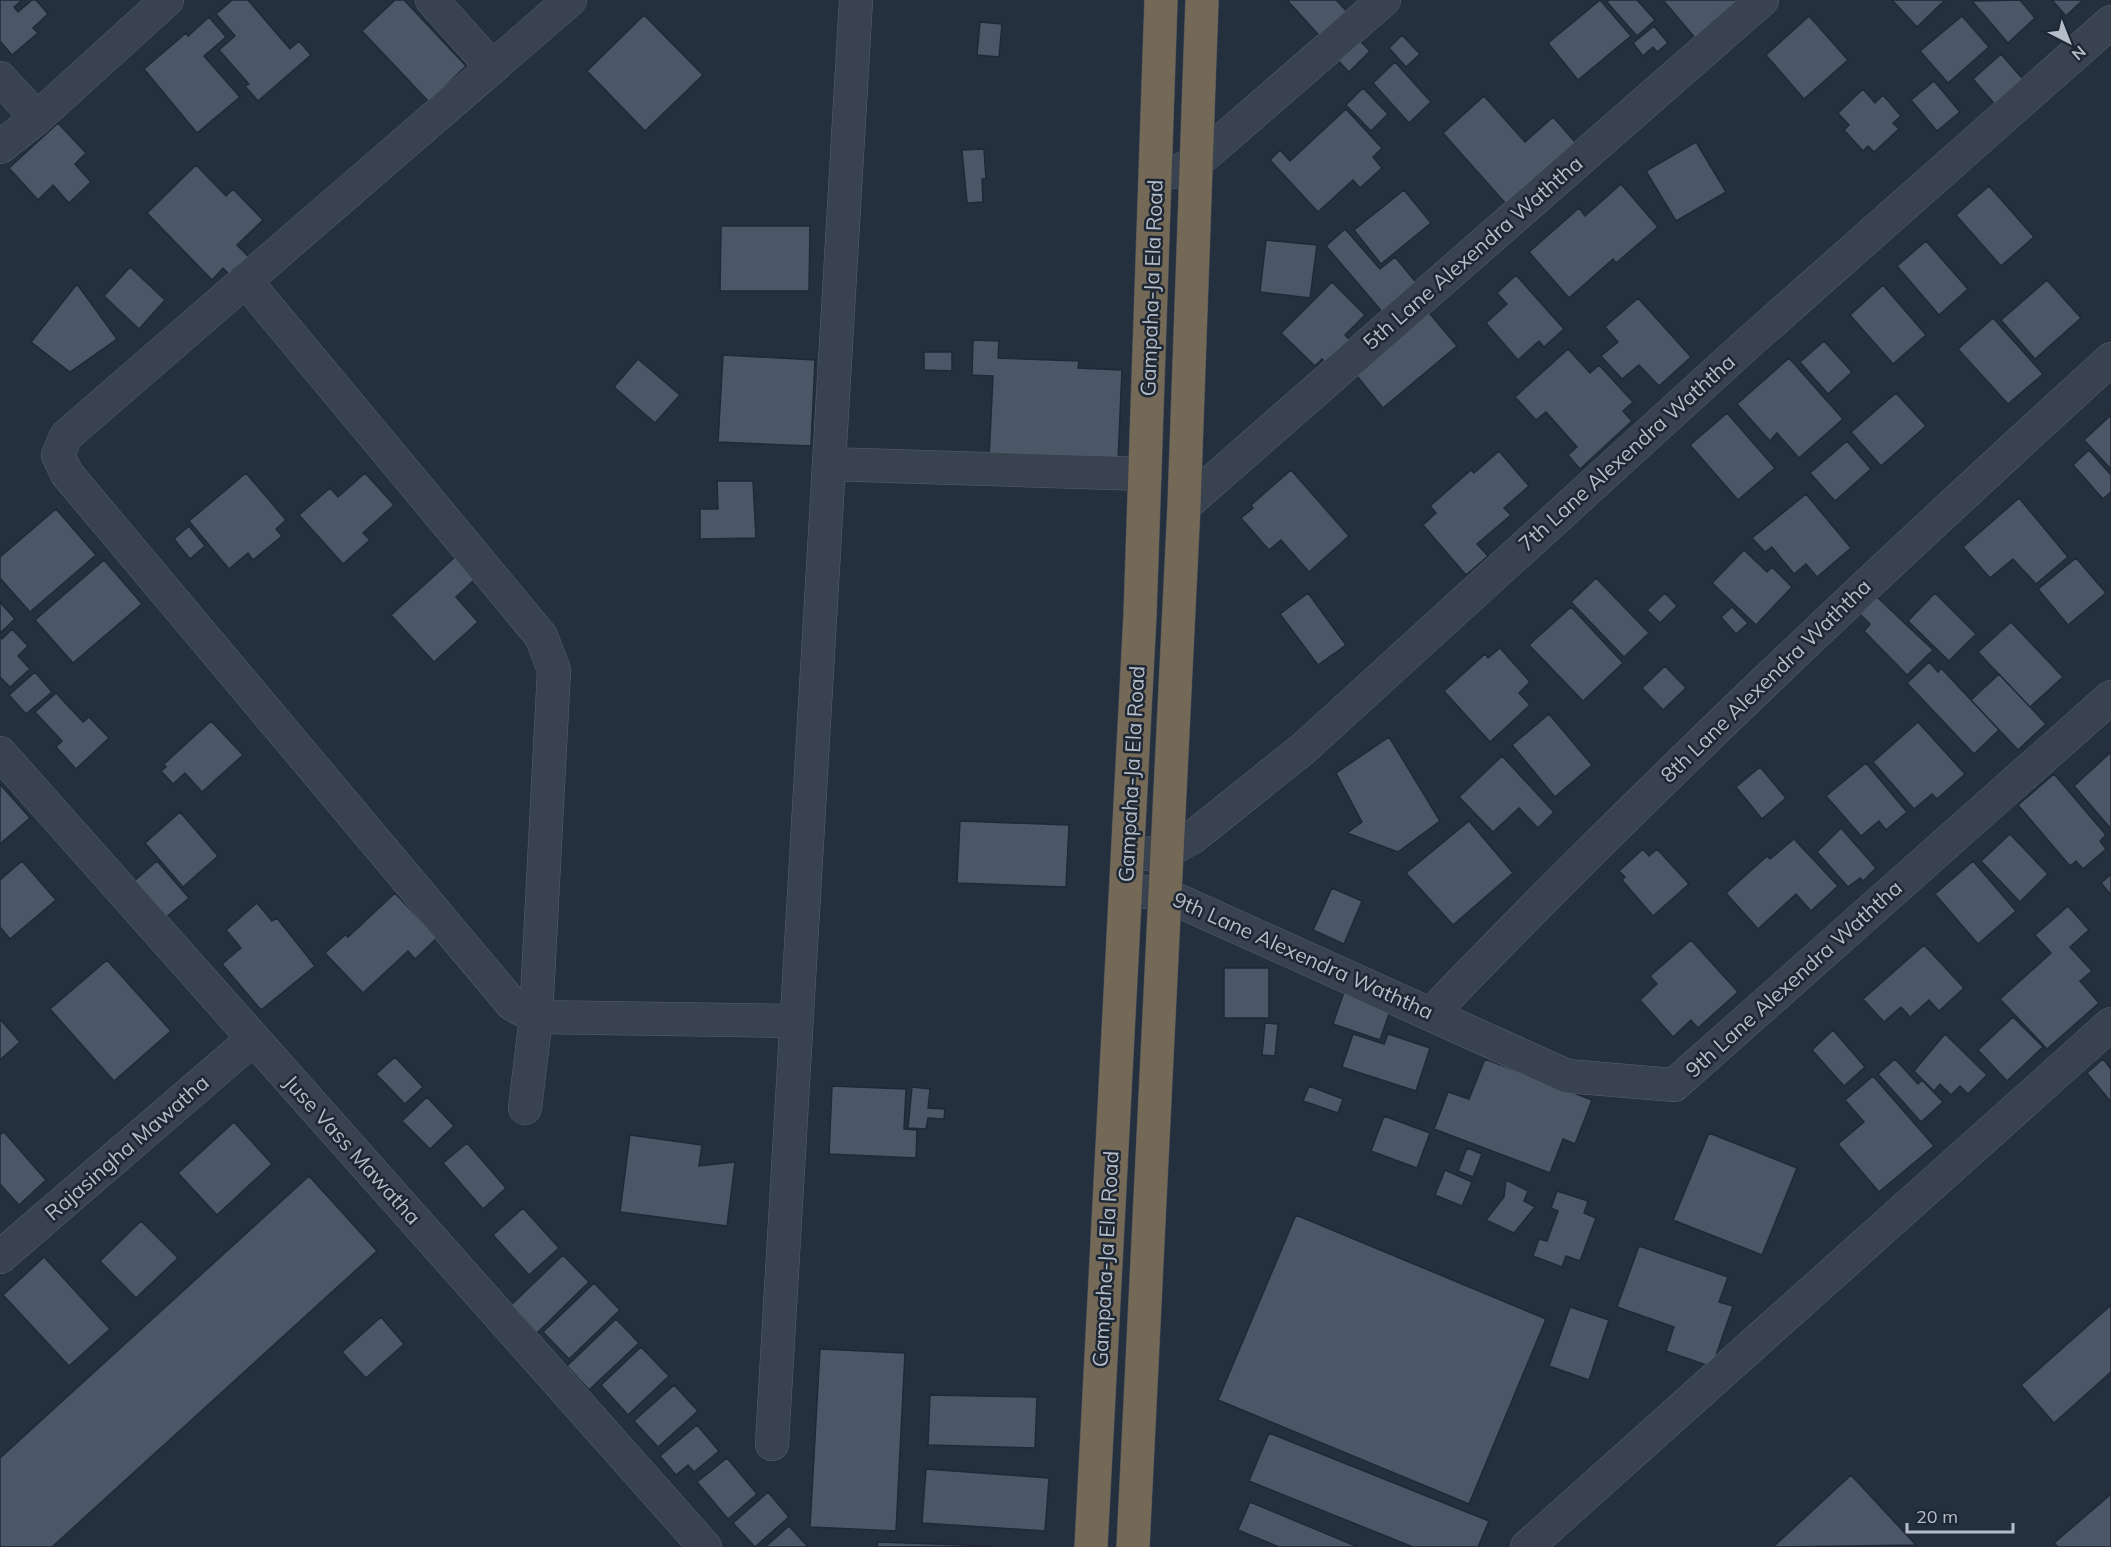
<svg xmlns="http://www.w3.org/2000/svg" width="2111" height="1547" font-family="Mulish,sans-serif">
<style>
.building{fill:#4b5767;stroke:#202936;stroke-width:1.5}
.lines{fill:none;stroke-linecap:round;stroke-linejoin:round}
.minor-casing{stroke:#57606c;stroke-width:34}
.highway-casing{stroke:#444d59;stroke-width:34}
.minor{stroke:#39424f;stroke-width:33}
.highway{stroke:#746856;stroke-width:33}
.labels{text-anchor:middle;stroke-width:5;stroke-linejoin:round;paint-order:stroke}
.street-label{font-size:21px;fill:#b5bdc9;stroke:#1e2734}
</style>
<rect width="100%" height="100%" fill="#25303f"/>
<!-- building -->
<path class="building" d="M0,0H22L14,7L18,12L32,0H36L48,14L33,28L38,33L12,55L0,41Z
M232,0H248L290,49L299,41L311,55L258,101L245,86L249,84L219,50L235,36L216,14Z
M395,0H404L466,66L429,102L362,31Z
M1287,0H1336L1353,18L1326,43Z
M1600,0L1631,36L1578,80L1548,43Z
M1609,0H1637L1655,20L1637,36L1607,2Z
M1663,0H1740L1696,39Z
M1892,0H1945L1917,27Z
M2020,0L2035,18L2008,43L1972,1Z
M2052,0H2083L2066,16Z
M644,15L703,75L645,131L587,71Z
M1809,16L1848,60L1804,99L1766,55Z
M1962,16L1989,47L1948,83L1920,51Z
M209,17L226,37L204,56L240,97L197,133L144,69L186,33L188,36Z
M980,22L1002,24L999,57L977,55Z
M1654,26L1668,43L1657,52L1653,47L1643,56L1633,43Z
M1352,33L1370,51L1349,72L1331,53Z
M1402,35L1420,54L1406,67L1389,48Z
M2001,54L2027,84L1999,109L1973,79Z
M1395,62L1431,102L1409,123L1373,83Z
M1934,81L1960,112L1937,131L1911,100Z
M1363,88L1388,114L1371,131L1346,105Z
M1863,89L1875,103L1883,95L1901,116L1893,123L1899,129L1874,152L1868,146L1863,151L1844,130L1849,125L1838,113Z
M1484,96L1525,142L1553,117L1576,143L1507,205L1443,133Z
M1346,109L1382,148L1373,157L1382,168L1360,188L1353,180L1318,212L1270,160L1280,150L1290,161Z
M58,123L86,153L75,164L91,182L69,203L53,185L38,200L9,168Z
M1696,142L1726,192L1676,221L1646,171Z
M984,149L986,179H982L983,202L967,203L962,150Z
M196,165L226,196L233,189L263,220L237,245L251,259L233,278L223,268L212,280L147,213Z
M1621,184L1658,227L1616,263L1613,259L1569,298L1529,252L1579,208L1585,216Z
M1989,186L2034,237L2001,266L1956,215Z
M1404,190L1431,223L1381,264L1354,230Z
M721,226H810L809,291H720Z
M1345,229L1380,269L1395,257L1424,292L1390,321L1326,246Z
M1266,240L1317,245L1310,298L1260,292Z
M1926,241L1968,289L1939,315L1897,266Z
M130,267L165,300L139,329L104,296Z
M1516,275L1564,329L1544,347L1539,341L1518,360L1486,323L1507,304L1497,293Z
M2047,280L2081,318L2035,359L2001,320Z
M1332,282L1365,315L1345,335L1357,347L1334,370L1322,359L1315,366L1281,333Z
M77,284L117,339L70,372L31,342Z
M1883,285L1926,335L1893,364L1850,315Z
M1638,298L1691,357L1659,386L1639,365L1622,379L1601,356L1618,342L1605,327Z
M1425,308L1457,346L1383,408L1352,370Z
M1993,318L2043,374L2008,404L1958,349Z
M973,340L999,341L998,358L1079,361L1078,368L1122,370L1117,483L988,479L993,376L972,375Z
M1824,341L1852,372L1828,394L1800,362Z
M1568,349L1590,373L1599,365L1633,402L1623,411L1632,421L1580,469L1568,455L1577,447L1546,412L1536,420L1515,397Z
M924,352H952V371L924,370Z
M723,355L815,360L811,446L718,442Z
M1789,358L1843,419L1799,458L1777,433L1770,441L1737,404Z
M638,359L680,395L655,423L614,387Z
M1896,393L1926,426L1881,466L1851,432Z
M1727,413L1775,468L1738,500L1690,445Z
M2111,415V469L2084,440Z
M1847,441L1871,469L1835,501L1810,473Z
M2089,450L2111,475V492L2103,499L2073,465Z
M1499,451L1529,486L1504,508L1511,515L1477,544L1488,556L1466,575L1423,525L1436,513L1430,506L1471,470L1474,473Z
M1291,470L1349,536L1309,572L1281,540L1269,550L1241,518L1253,508L1251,505Z
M246,473L286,520L276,529L282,536L253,560L248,553L229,569L189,521Z
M365,473L394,505L363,533L370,540L343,564L299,515L330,488L338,497Z
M717,481H753L756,538L700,539V509H718Z
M1806,494L1851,548L1817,577L1806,564L1794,574L1772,547L1765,552L1752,538Z
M2019,498L2068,557L2036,584L2013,559L1990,578L1963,547Z
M56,509L96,555L30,612L0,578V557Z
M189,526L205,546L190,559L174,539Z
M1744,550L1767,572L1772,567L1792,587L1756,625L1712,583Z
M455,557L475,579L456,597L478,622L434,662L391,615Z
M2076,558L2106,593L2068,625L2038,589Z
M104,560L142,604L73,663L35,620Z
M1596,578L1649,633L1624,657L1571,602Z
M1308,593L1346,645L1318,665L1280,614Z
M1665,593L1677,606L1660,623L1647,610Z
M1935,593L1976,634L1949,661L1908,621Z
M1877,597L1933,650L1907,675L1864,631L1870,624L1860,614Z
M0,602L15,619L0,633Z
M1571,607L1623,663L1583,701L1529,645Z
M1732,607L1748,623L1736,634L1721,617Z
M2011,622L2063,677L2030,707L1978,652Z
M12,629L28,646L18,656L30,669L10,687L0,677V637L2,639Z
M1500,648L1530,682L1519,693L1530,705L1490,742L1444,691L1485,654L1488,658Z
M1929,662L1938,672L1941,668L1999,730L1974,754L1907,683Z
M1665,666L1686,688L1663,710L1642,688Z
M35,672L52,692L26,714L9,695Z
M1999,674L2046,724L2018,750L1971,700Z
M56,693L83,722L89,717L109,738L76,769L56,747L62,741L35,712Z
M1549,714L1592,765L1555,797L1512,745Z
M211,721L243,755L202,792L185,773L173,784L161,771L166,767L164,764Z
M1918,722L1965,774L1937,799L1932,794L1914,809L1873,762Z
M1389,737L1440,821L1398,852L1347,833L1362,822L1336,773Z
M2111,752V829L2074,786Z
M1502,756L1554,812L1538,828L1519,808L1493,832L1459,797Z
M1866,763L1907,812L1886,830L1879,821L1861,836L1826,796Z
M1760,767L1786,798L1762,819L1736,787Z
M2054,774L2106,835L2100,841L2106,849L2083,869L2076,861L2070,866L2018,805Z
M0,784L30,818L0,844Z
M180,812L218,856L183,887L145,843Z
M960,821L1069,825L1066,887L957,883Z
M1469,821L1513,873L1453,925L1406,873Z
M1841,828L1876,868L1863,881L1860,878L1848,887L1817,852Z
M2010,834L2048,874L2020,902L1981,861Z
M1794,839L1838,886L1811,911L1796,894L1758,929L1726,893L1767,856L1770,859Z
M1643,849L1649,856L1657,849L1689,884L1653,916L1622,880L1625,877L1619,871Z
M22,861L56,900L10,939L0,927V880Z
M157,861L189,898L165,918L134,881Z
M1973,861L2016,911L1978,944L1935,894Z
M2111,874V895L2101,883Z
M1332,888L1362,901L1344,944L1313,930Z
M395,893L437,938L415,959L408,951L363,993L325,953L345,935L348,937Z
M257,903L272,921L277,918L315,966L261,1010L222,964L241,948L226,930Z
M2068,906L2089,930L2070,947L2092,971L2080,981L2099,1003L2047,1049L2000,999L2051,953L2035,935Z
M1691,940L1738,992L1698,1028L1691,1020L1673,1037L1640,1000L1657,984L1650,976Z
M1924,945L1964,988L1939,1011L1929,1000L1910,1017L1901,1007L1884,1022L1863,999Z
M107,960L171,1031L114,1081L50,1009Z
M1224,968H1269V1018H1224Z
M1344,992L1391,1008L1380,1040L1333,1024Z
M2013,1017L2043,1047L2007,1081L1978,1050Z
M0,1019L20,1042L0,1060Z
M1265,1023L1278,1024L1275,1056L1262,1055Z
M1833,1030L1865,1067L1844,1086L1812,1050Z
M1353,1034L1384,1044L1388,1034L1430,1048L1416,1091L1342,1067Z
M1945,1034L1987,1075L1968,1094L1960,1086L1951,1095L1940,1084L1934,1091L1914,1071Z
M395,1057L423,1087L405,1104L376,1074Z
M1485,1059L1592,1100L1575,1144L1563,1139L1550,1173L1434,1129L1448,1092L1469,1099Z
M1895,1059L1918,1084L1922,1080L1943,1102L1921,1122L1878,1074Z
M2103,1059L2111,1069V1102L2087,1073Z
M1873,1076L1934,1146L1879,1192L1838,1144L1864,1122L1845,1100Z
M832,1086L906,1089L904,1129L917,1130L916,1158L829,1154Z
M1309,1086L1343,1099L1338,1113L1303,1101Z
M912,1087L930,1089L928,1108L945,1109L944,1119L928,1118L926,1129L908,1128Z
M427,1097L454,1126L430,1149L402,1121Z
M1384,1116L1430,1133L1417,1168L1371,1151Z
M234,1122L272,1164L217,1215L178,1173Z
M4,1132L46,1180L19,1205L0,1184V1135Z
M1709,1133L1797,1168L1762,1255L1673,1220Z
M630,1135L702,1145L699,1166L735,1162L727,1226L620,1212Z
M467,1143L506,1188L483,1209L443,1163Z
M1467,1148L1482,1154L1473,1177L1458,1171Z
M1445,1170L1472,1182L1462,1206L1435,1195Z
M309,1176L377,1251L52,1547H0V1458Z
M1506,1180L1528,1191L1524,1201L1535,1207L1514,1233L1486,1220L1504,1197Z
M1557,1191L1588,1201L1584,1213L1596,1218L1580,1261L1566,1256L1562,1267L1533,1256L1539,1239L1547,1241L1558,1211L1551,1208Z
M523,1208L559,1248L529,1275L493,1235Z
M1296,1215L1546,1319L1469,1504L1218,1400Z
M141,1221L178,1258L136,1298L100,1261Z
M1639,1246L1728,1277L1719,1302L1733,1306L1712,1367L1666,1351L1674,1327L1617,1307Z
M563,1255L589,1282L537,1333L511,1305Z
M44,1257L110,1329L69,1366L3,1295Z
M594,1283L620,1310L569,1359L543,1332Z
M2111,1305V1372L2054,1423L2021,1385Z
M1570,1307L1609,1320L1589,1380L1549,1366Z
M381,1317L404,1344L366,1378L342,1352Z
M616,1319L639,1343L589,1390L567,1366Z
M641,1347L669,1376L628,1415L601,1385Z
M820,1349L905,1353L896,1531L810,1527Z
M674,1385L698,1411L658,1447L634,1421Z
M930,1395L1037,1397L1035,1448L928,1445Z
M697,1425L719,1451L694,1472L688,1465L676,1475L660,1456Z
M1269,1433L1489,1521L1478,1547H1413L1249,1481Z
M727,1458L757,1494L728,1519L697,1482Z
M926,1469L1049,1478L1045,1531L922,1523Z
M1851,1475L1916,1545L1773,1547Z
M768,1492L789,1517L755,1547L733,1523Z
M2111,1494V1547H2058L2054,1543Z
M1250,1502L1358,1547H1279L1238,1530Z
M789,1526L808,1547H765Z
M878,1542L993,1546L877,1547Z"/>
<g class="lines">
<defs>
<path id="minor" d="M432,0L491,66
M570,0L66,436L58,455L67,474L512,1004L536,1017L796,1021
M0,78L37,118
M0,147L37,118L167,0
M1155,176L1181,170L1197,162L1384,0
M245,280L541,636L554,670L536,1017L525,1108
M829,464L1145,474
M1184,506L1762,0
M0,753L705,1547
M1128,856L1168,851L1193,837L1304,748L1746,345L2111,22
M1126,889L1166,895L1567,1076L1674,1085L2111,697
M1431,1014C1649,787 1879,571 2111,359
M0,1257L253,1039
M772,1444L856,0
M1527,1547L2111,1024"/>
<path id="highway" d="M1091,1547L1140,615L1161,0
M1133,1547L1184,506L1202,0"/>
</defs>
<!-- minor casing -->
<use href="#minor" class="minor-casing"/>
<!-- highway casing -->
<use href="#highway" class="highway-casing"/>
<!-- minor -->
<use href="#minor" class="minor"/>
<!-- highway -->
<use href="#highway" class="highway"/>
</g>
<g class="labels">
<!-- street labels -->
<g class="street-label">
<text transform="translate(1473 253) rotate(-41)" y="7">5th Lane Alexendra Waththa</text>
<text transform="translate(1152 288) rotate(-88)" y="7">Gampaha-Ja Ela Road</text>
<text transform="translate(1627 453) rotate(-42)" y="7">7th Lane Alexendra Waththa</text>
<text transform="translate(1766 681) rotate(-44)" y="7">8th Lane Alexendra Waththa</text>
<text transform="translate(1132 774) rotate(-87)" y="7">Gampaha-Ja Ela Road</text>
<text transform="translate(1303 956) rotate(24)" y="7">9th Lane Alexendra Waththa</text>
<text transform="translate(1794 979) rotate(-42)" y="7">9th Lane Alexendra Waththa</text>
<text transform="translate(127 1148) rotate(-41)" y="7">Rajasingha Mawatha</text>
<text transform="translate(352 1150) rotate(48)" y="7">Juse Vass Mawatha</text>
<text transform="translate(1106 1259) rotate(-87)" y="7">Gampaha-Ja Ela Road</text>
</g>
</g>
<!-- north arrow -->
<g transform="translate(2069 42) rotate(138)" stroke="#1e2734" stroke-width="4.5" paint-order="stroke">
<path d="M0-4.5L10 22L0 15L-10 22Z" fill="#b5bdc9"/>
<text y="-9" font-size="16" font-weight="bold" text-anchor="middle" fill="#b5bdc9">N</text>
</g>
<!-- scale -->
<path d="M1907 1523v9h106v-9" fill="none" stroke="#b5bdc9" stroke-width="3"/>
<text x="1916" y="1523" font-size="18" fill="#b5bdc9" stroke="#1e2734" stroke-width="4.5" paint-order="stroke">20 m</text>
</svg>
